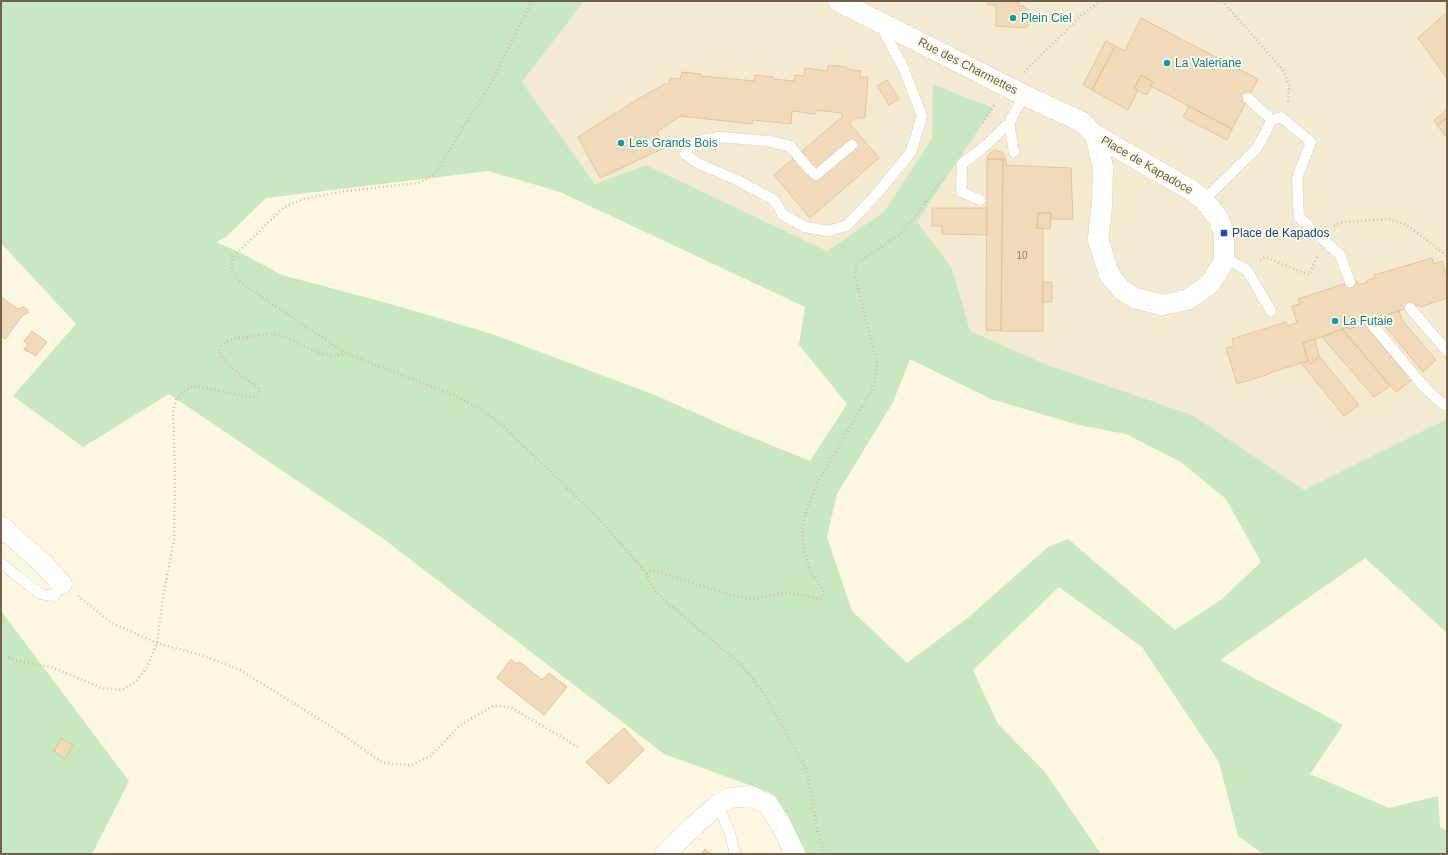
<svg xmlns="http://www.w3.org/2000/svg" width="1448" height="855" font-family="Helvetica,sans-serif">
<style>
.residential{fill:#f3eacf}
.green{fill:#c8e8c0;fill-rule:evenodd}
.building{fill:#f0dab9;stroke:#e3c49a}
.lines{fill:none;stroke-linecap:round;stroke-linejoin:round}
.lane-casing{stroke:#dfd4bd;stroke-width:11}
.street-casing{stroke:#dfd4bd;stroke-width:21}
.path{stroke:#d5be9d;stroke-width:2.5;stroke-dasharray:1 3;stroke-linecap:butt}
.lane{stroke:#fff;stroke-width:10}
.street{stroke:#fff;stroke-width:20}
.culture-dot{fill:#0f9aa8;stroke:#fffae7;stroke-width:1.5}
.transit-dot{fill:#1a4fb4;stroke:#fffae7;stroke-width:1.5}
.labels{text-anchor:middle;stroke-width:4;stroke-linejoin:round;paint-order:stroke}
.number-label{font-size:10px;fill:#927e64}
.culture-label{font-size:12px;fill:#0d838f;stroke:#fffae7;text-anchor:start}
.street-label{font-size:12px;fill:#726048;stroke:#fffae7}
.transit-label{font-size:12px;fill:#164399;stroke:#fffae7;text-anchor:start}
</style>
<rect width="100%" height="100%" fill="#fcf7e1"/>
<!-- residential -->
<path class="residential" d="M584,1H1447V419L1304,490L1192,415L1050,366L970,331L952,268L917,222L993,108L934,84L932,138L884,212L827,251L646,165L595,184L522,82Z"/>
<!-- green -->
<path class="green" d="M1,1H584L522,82L595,184L646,165L827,251L884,212L932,138L933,84L993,108L917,222L952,268L970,331L1050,366L1192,415L1304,490L1447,419V633L1365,558L1220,660L1343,725L1310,774L1389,808L1438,796L1440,827L1447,831V854H1263L1238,836L1219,762L1142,647L1059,587L973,670L998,724L1045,772L1101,854H803L769,792L664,754L385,540L169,394L83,447L13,396L76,324L1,243ZM488,171L560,192L805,307L799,345L847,404L810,461L729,428L655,395L492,334L387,303L282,275L241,253L216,242L226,237L266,198ZM910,359L991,399L1079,425L1126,434L1181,462L1226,499L1261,562L1221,600L1175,630L1068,539L1048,547L970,616L907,663L852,611L827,537L837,494L893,402Z
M1,611L129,781L92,854H1Z"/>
<!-- building -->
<path class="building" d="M988,1H1018V6H1024L1030,13L1031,22L1026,28L996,26V5H988Z
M1447,12V78L1418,38Z
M1141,18L1258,79L1232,129L1151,86L1153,82L1141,75L1134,89L1138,90L1128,110L1092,90L1115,46L1125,51Z
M1106,41L1115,46L1092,90L1083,85Z
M828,65L847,67L846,69L861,71L860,77H868L865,118H855L849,123L879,158L810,218L774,175L842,117V113L816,110L815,114L792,111L791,124L753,120L752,124L680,116L657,132L664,148L600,178L578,137L643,96L665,84H669L670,78L680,79L682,72L701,74L702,76L754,81L755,75L773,77L774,79L794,81L795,75L804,76L805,68L827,71Z
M1141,75L1153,82L1147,95L1134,89Z
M887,80L899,99L889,105L877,86Z
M1189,106L1232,129L1227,140L1183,117Z
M1447,110V118L1437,125L1434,120Z
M1447,118V138L1437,125Z
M994,150L1002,152L1006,160L987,159L988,155Z
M987,159H1003L1001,331L986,330Z
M1003,159L1006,160V165L1071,168L1073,219H1051V213H1038L1037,228H1043V331H1001Z
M932,208H987V235L942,234V226H932Z
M1038,213H1051L1050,229L1037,228Z
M1432,258L1434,264L1442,261L1447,278V298L1421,307L1420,305L1381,316L1382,319L1349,329L1348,327L1333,332V333L1303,343L1308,361L1269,373V374L1237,384L1226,348L1234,346L1232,339L1286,322L1287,326L1297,323L1292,306L1300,304L1298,299L1350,282L1357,281L1358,285L1368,282L1367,280L1375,278L1374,275Z
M1043,282H1052V302H1042Z
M1,297L18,309L24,307L28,310V313L23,315L5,339L1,336Z
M1399,311L1402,320L1436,360L1423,372L1379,319H1382L1381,316Z
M1363,324L1412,380L1396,392L1342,329L1348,327L1349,329Z
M1342,329L1390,386L1374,397L1322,337Z
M32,331L47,342L36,356L24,349L28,344L24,341Z
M1315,339L1319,356L1311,364L1308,361L1303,343Z
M1319,356L1359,405L1344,416L1301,363L1308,361L1311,364Z
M511,659L516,664L520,662L542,680L549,673L567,687L544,715L497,678Z
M624,728L644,750L609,784L586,762Z
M61,738L73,745L65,759L54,751Z
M705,849L711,854H701Z"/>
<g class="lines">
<defs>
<path id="lane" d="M1248,98L1272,120
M1009,123L1014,152
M852,145L816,175L808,168L790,146L768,141L719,137L693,142L685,154L699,164L737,180L774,200L783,215L805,227L828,231L846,226L875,196L911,152L922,116L903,67L887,38L881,24
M980,200L961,192L962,164L984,147L1009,123L1024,95
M1204,200L1257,148L1272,120L1281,117L1311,142L1297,178L1299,217L1340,255L1350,282
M1224,258L1247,270L1271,311
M1410,308L1447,351
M1370,322L1425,388L1444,405L1447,404
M1,563L40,594L54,596L62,584
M718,805L730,833L735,854"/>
<path id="street" d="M838,1L1024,95L1082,122L1095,135L1128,154L1191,190L1204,200L1218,218L1224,233V258L1223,263L1210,284L1187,300L1162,305L1135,298L1122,290L1109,274L1098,239L1102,204L1103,167L1095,135
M1,526L42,563L62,584
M665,854L697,823L718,805L729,798L750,796L768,804L781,825L795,854"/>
</defs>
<!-- lane casing -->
<use href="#lane" class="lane-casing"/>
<!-- street casing -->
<use href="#street" class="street-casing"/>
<!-- path -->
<path class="path" d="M532,1L491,83L435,173L429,178L418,183L346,191L304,199L284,207L235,255C228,268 232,272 240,282L345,353L458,397L480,409L502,425L600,520L647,574L649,581L656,592L671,606L736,660L754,680L766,697L807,771L817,829L825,854
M1222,1L1284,71L1289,86L1288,102
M1024,72L1084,13L1101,1
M983,123L995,104
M1334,226L1342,222L1389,219L1407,225L1447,256
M1260,260L1265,257L1309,275L1317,257
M647,574L650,571H655L731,595L753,599L782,593L797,594L820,599L823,596V590L811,573L804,551L802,529L806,511L817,484L874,386L877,363L855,276L857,263L899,235L912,221L944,177
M78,596L112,623L157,643L201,655L240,670L329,725L383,763L412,765L432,755L460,725L493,706L510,707L580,748
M1,655L15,660L51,667L102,688L122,690L135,682L147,667L157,643L164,591L174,540L175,474L173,411L176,400L184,391L191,387H201L252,397L257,396L260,391L258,388C250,381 214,358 220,347C224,341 236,338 242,338C252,336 263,334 273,334C295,335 324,365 345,353"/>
<!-- lane -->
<use href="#lane" class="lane"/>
<!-- street -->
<use href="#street" class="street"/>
</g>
<!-- markers -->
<g class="culture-dot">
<circle cx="1013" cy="18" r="4"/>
<circle cx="1167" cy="63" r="4"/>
<circle cx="621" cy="143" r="4"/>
<circle cx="1335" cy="321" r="4"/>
</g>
<rect class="transit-dot" x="1220" y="229" width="8" height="8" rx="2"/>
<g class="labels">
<!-- number labels -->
<g class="number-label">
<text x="1022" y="259">10</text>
</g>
<!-- culture labels -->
<g class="culture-label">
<text x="1021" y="22">Plein Ciel</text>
<text x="1175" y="67">La Valeriane</text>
<text x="629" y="147">Les Grands Bois</text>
<text x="1343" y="325">La Futaie</text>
</g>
<!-- street labels -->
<g class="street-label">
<text transform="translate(968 66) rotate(27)" y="4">Rue des Charmettes</text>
<text transform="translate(1147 165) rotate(30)" y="4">Place de Kapadoce</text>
</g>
<!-- transit labels -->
<g class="transit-label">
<text x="1232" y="237">Place de Kapados</text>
</g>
</g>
<!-- border -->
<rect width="1448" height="855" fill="none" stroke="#726048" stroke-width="4"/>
</svg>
